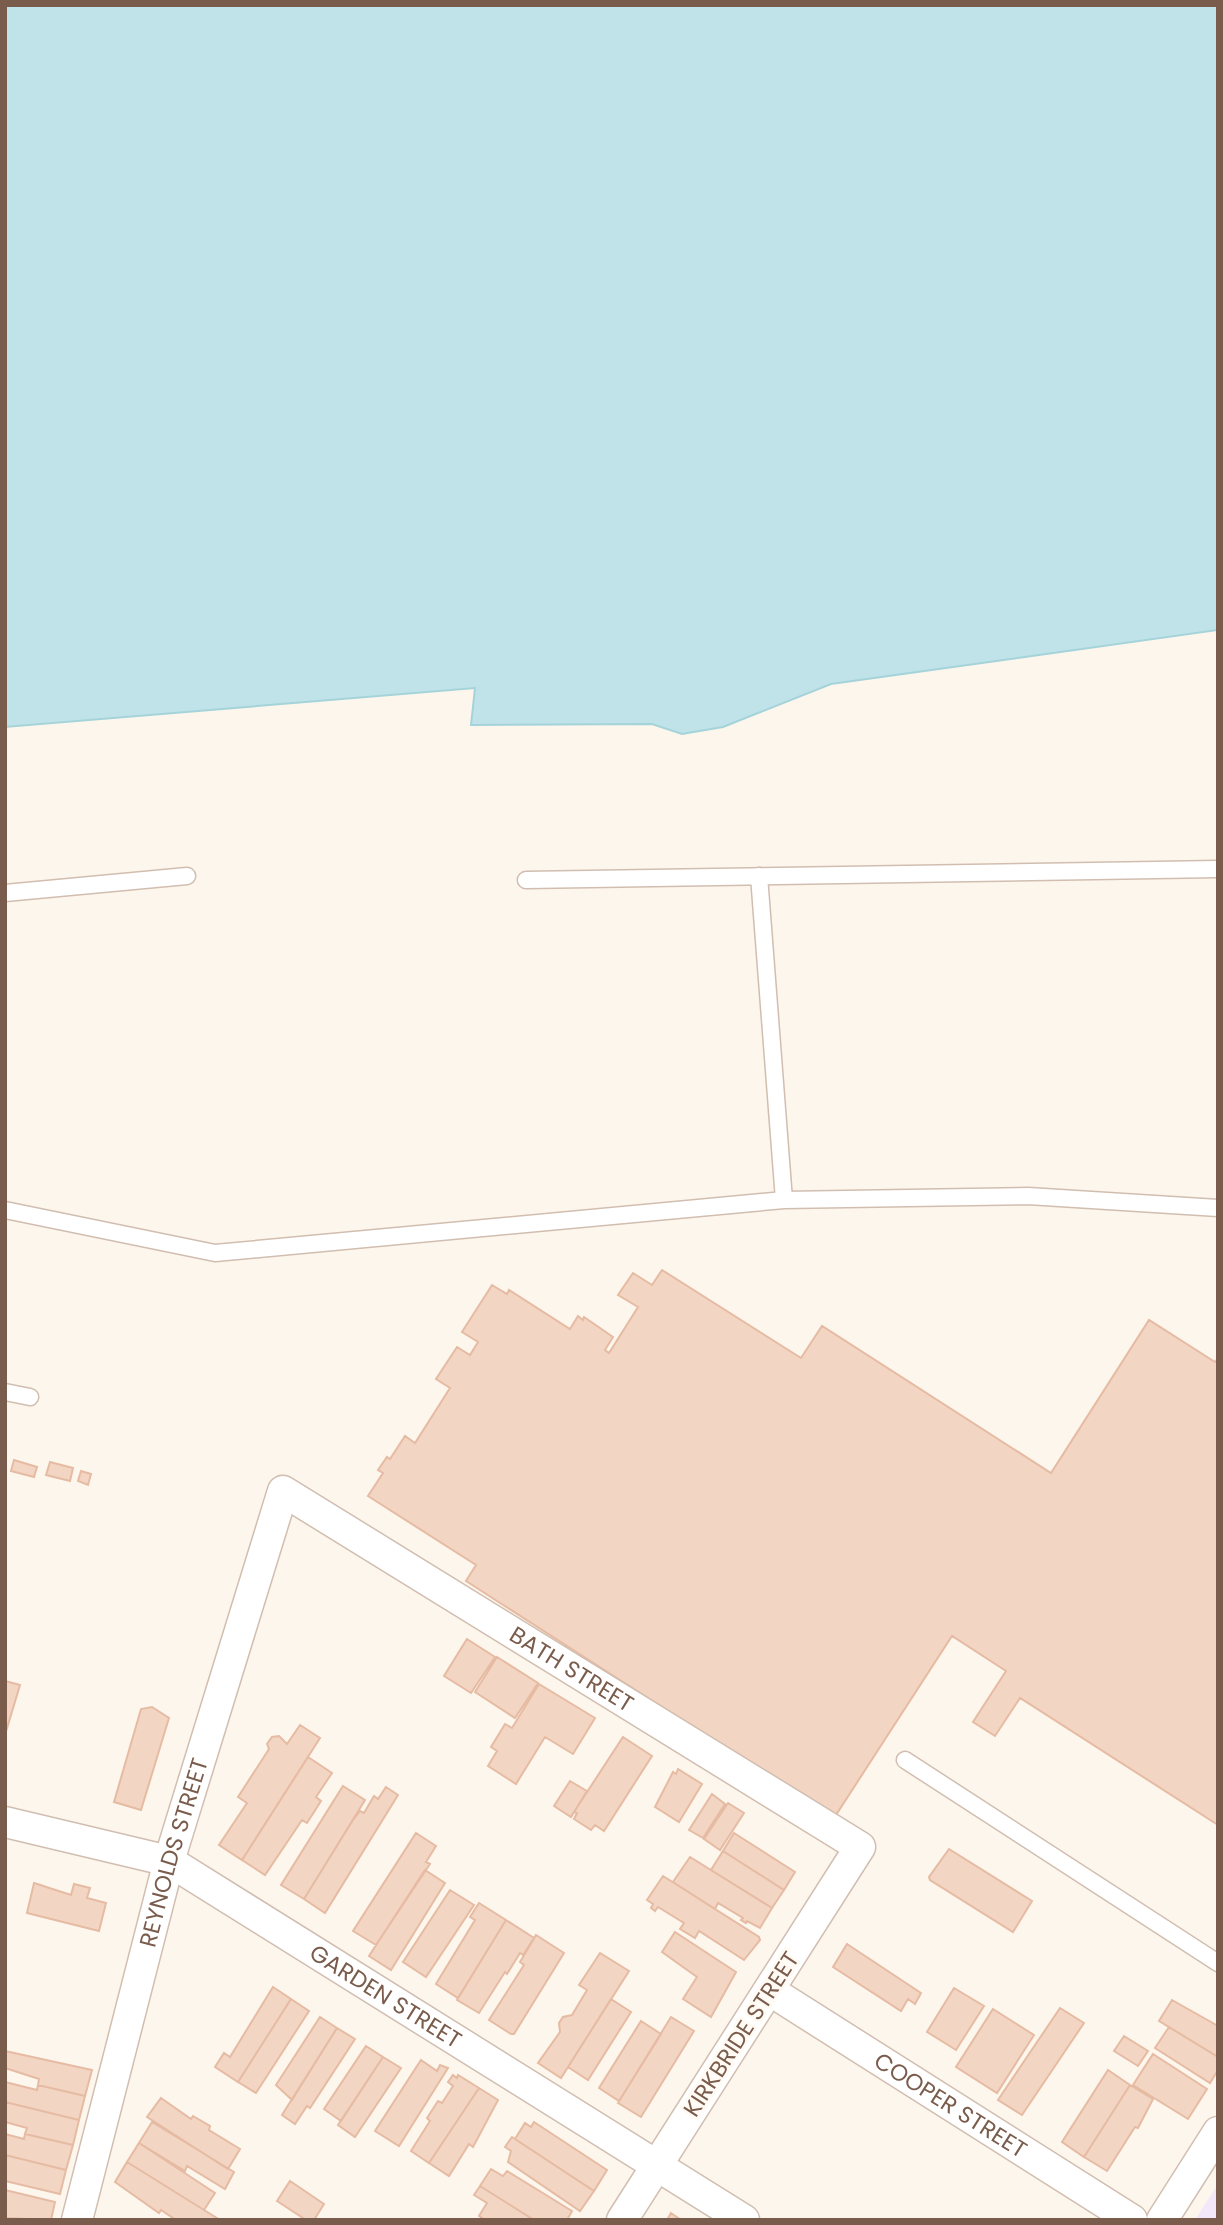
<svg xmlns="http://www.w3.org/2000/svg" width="1223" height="2225" font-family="Poppins,sans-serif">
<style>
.education{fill:#f3e8fa}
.water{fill:#bfe3e8;stroke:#a5d3da;stroke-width:2}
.building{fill:#f3d5c3;stroke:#e6bba3;stroke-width:2}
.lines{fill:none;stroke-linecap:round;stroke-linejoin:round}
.lane-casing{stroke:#d1beb0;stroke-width:19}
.street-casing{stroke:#d1beb0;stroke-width:33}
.lane{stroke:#fff;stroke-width:16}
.street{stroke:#fff;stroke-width:30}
.labels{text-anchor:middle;stroke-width:6;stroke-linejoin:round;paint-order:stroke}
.street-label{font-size:23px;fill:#7a5c4d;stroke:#fffaf3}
</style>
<rect width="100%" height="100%" fill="#fdf6ec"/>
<!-- education -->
<path class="education" d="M1218,2184V2220H1195Z"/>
<!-- water -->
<path class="water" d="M5,5H1218V630L831,684L723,727L682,734L652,724L471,725L475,688L5,727Z"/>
<!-- building -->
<path class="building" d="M662,1270L801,1358L822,1326L1051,1473L1149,1320L1215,1362L1218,1358V1825L1020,1698L995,1736L973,1722L1006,1671L952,1636L834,1818L466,1581L476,1565L368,1496L383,1473L378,1470L387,1457L390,1459L405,1436L415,1443L450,1388L436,1379L457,1347L470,1355L478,1342L462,1332L492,1285L507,1294L509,1290L570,1329L578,1316L583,1320L584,1317L613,1337L605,1350L609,1353L638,1307L618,1295L633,1273L652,1285Z
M14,1460L37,1467L34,1477L11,1471Z
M50,1462L73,1468L70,1481L46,1475Z
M81,1471L91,1474L88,1485L78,1481Z
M467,1639L495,1657L471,1693L444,1676Z
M497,1657L538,1683L515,1718L475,1692Z
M5,1681L20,1685L5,1735Z
M539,1684L595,1718L573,1754L545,1737L516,1784L488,1766L497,1751L491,1747L505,1724L512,1728Z
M152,1707L169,1718L141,1810L114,1802L141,1709Z
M300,1725L320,1738L242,1860L219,1845L247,1803L238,1797L269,1749L267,1744L272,1737L279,1736L287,1744Z
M623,1737L652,1756L604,1831L595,1825L591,1830L574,1819L577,1813L574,1812Z
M308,1757L332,1773L316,1797L321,1801L307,1823L302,1820L265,1875L242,1860Z
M678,1769L702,1784L679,1822L655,1807L673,1772L676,1774Z
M570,1781L587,1791L571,1817L554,1806Z
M343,1786L365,1800L304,1899L281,1885Z
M386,1787L398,1795L325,1913L304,1899L353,1820L360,1811L364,1813L374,1796L378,1799Z
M712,1794L725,1804L703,1838L689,1830Z
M728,1803L744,1813L720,1850L704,1839Z
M416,1833L436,1846L426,1862L430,1864L376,1945L353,1931Z
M734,1833L795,1872L784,1890L723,1851Z
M949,1849L1032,1901L1013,1932L930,1880L929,1877Z
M723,1851L784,1890L772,1908L711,1870Z
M690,1857L772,1908L760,1928L747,1921L746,1923L741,1920L743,1918L718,1903L715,1909L673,1882Z
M425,1870L445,1883L391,1970L369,1956Z
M663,1876L759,1937L760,1940L744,1960L699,1931L695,1938L680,1929L684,1923L658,1907L655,1911L651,1908L653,1904L647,1900Z
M34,1883L71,1895L74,1884L90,1888L87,1898L106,1903L99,1931L27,1913Z
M450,1890L474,1905L426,1977L403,1962Z
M479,1903L506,1920L458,1998L436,1984L475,1920L470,1917Z
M506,1920L534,1938L523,1955L520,1953L507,1974L505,1972L479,2013L457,2000Z
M675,1932L736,1972L711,2017L683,1999L697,1977L662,1952Z
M536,1935L564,1953L514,2034H511L489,2020L524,1965L520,1962Z
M847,1944L921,1993L915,2004L908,1999L901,2011L833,1967Z
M600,1953L629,1971L561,2078L538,2063L560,2032L559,2023L563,2017L572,2015L587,1990L579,1985Z
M273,1987L291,1999L238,2082L215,2067L224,2053L230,2057Z
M954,1988L984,2006L956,2050L927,2032Z
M291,1999L309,2011L256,2093L238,2082Z
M611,1999L631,2012L588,2080L568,2067Z
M1172,2000L1218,2026V2057L1159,2021Z
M1060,2008L1084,2023L1022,2115L998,2100Z
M993,2009L1034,2035L997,2093L956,2067Z
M320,2017L337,2028L292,2100L276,2085Z
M671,2017L694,2031L641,2117L618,2103Z
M641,2021L661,2034L619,2101L599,2088Z
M1169,2027L1218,2057V2070L1210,2083L1155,2048Z
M337,2028L355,2039L310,2108L307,2106L295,2124L282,2115Z
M1124,2036L1148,2051L1138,2066L1114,2051Z
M366,2046L383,2057L341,2121L324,2109Z
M5,2051L92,2070L85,2096L38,2085L39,2079L5,2068Z
M1153,2054L1207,2089L1188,2119L1133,2085Z
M383,2057L401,2068L355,2137L338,2125Z
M421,2060L437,2071L440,2065L448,2068L399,2146L375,2131Z
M1108,2070L1130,2085L1084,2157L1062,2142Z
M453,2075L457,2078L458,2075L479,2088L429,2163L411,2151L430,2121L427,2118L438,2101L442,2103L453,2086L448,2082Z
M5,2082L37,2090L38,2085L85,2096L79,2120L5,2102Z
M1130,2085L1153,2099L1138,2128L1135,2127L1107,2171L1084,2157Z
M479,2088L498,2100L473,2147L469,2144L449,2176L429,2163Z
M161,2098L191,2119L193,2116L210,2126L209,2130L240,2149L228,2169L147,2117Z
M5,2102L79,2120L73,2145L25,2134L27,2128L5,2122Z
M152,2122L234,2172L225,2189L187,2166L185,2171L139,2143Z
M534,2122L607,2170L594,2191L515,2139L525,2123L531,2127Z
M5,2134L24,2139L25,2134L73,2145L66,2170L5,2155Z
M512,2137L594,2191L580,2211L508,2162L511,2151L505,2147Z
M139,2143L215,2193L204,2210L127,2162Z
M5,2155L66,2170L60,2194L5,2181Z
M127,2162L204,2210L220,2220H176L161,2210L159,2213L115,2182Z
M491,2169L503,2176L507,2171L572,2211L567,2220H534L480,2186Z
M290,2181L324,2204L314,2220H306L277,2201Z
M480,2186L534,2220H485L479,2216L487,2203L474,2195Z
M5,2190L55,2202L51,2220L5,2218Z
M671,2213L681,2220H667Z"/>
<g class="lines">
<defs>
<path id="lane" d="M759,876L784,1200
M526,880L1218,869
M5,893L187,876
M5,1210L215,1253L784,1200L1028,1196L1218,1208
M5,1392L30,1397
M905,1760L1218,1963"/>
<g id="street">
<path id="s1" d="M5,1822L169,1861L744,2220"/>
<path id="s2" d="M769,1990L1132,2220"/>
<path id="s3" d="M77,2220L169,1861L283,1491L860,1847L622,2220"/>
<path d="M1162,2220L1218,2132"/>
</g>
</defs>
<!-- lane casing -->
<use href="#lane" class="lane-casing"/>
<!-- street casing -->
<use href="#street" class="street-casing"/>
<!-- lane -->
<use href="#lane" class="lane"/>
<!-- street -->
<use href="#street" class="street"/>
</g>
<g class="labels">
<!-- street labels -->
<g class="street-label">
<text dy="8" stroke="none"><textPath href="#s3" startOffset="1097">BATH STREET</textPath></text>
<text dy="8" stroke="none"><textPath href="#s3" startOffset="380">REYNOLDS STREET</textPath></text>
<text dy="8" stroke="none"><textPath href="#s1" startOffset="424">GARDEN STREET</textPath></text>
<text transform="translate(741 2034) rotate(-57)" y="8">KIRKBRIDE STREET</text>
<text dy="8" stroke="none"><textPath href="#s2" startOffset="215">COOPER STREET</textPath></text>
</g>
</g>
<!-- border -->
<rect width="1223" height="2225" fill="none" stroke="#7a5c4d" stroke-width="14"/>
</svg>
